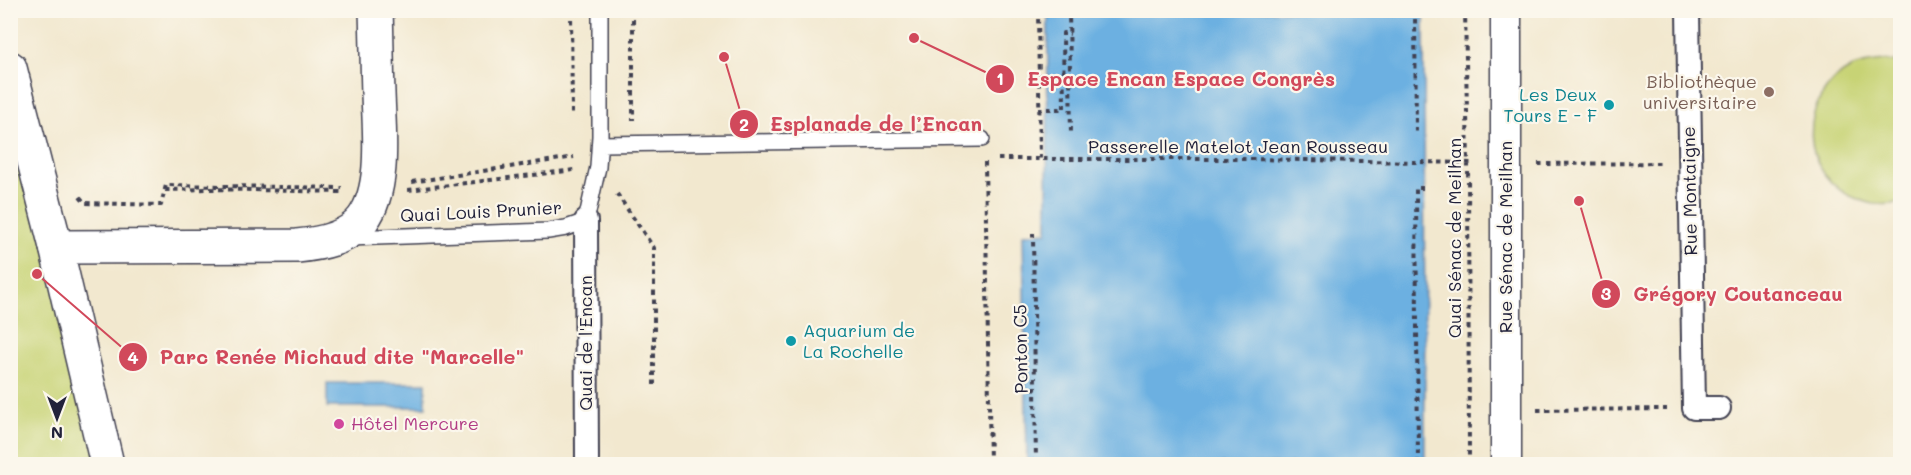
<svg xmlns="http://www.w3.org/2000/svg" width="1911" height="475" font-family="Mali,sans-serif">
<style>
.green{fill:#c7d375;stroke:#747a58;stroke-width:1.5}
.water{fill:#6cb0e1;stroke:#47698e;stroke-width:1.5}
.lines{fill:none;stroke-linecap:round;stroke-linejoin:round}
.service-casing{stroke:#414051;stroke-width:18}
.pedestrian-casing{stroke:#414051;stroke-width:26}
.minor-casing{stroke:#414051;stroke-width:33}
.tertiary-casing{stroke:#414051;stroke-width:36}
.secondary-casing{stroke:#414051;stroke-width:36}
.path{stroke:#414051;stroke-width:4;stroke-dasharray:4.5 4.5;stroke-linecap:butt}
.service{stroke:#fff;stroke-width:15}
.pedestrian{stroke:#fff;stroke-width:22}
.minor{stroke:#fff;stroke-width:30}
.tertiary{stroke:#fff;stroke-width:33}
.secondary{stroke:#fff;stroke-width:33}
.education-dot{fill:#8d6e63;stroke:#fbf7ec;stroke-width:2}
.culture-dot{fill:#0f9aa8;stroke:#fbf7ec;stroke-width:2}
.hotel-dot{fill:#d1479c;stroke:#fbf7ec;stroke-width:2}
.labels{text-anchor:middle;stroke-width:4.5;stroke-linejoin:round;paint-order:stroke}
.education-label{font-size:18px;fill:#785e54;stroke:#fbf7ec;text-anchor:end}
.culture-label{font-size:18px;fill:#0d838f;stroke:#fbf7ec;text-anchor:end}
.street-label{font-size:18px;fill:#22223b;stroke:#fbf7ec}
.hotel-label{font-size:18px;fill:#b23c85;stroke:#fbf7ec;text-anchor:start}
.leader{fill:none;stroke:#d1495b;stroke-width:2}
.callout-dot{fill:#d1495b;stroke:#fbf7ec;stroke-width:2}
.mark-label{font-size:18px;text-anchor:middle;font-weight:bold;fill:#fff}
.callout-label{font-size:20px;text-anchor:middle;font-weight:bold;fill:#d1495b;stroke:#fbf7ec;stroke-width:4.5;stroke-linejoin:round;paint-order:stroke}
</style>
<rect width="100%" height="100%" fill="#fbf7ec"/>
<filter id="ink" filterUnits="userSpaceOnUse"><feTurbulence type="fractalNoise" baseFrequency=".0167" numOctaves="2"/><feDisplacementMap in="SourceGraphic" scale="12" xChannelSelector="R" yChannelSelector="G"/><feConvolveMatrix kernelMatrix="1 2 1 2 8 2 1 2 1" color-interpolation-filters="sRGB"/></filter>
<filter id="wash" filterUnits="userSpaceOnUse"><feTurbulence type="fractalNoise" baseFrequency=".008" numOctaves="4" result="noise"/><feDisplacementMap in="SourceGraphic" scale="24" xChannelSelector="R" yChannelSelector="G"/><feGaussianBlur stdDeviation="1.35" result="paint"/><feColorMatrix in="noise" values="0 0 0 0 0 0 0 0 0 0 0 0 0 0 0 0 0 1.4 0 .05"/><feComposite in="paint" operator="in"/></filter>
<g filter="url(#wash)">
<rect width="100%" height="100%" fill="#f2e8cf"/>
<!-- green -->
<path class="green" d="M1885,61L1900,63V202C1888,206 1872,205 1860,200C1798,179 1795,96 1853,67C1863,63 1874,62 1885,61Z
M10,68L107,464H11Z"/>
<!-- water -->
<path class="water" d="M1048,11H1424L1425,464H1027L1023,234L1047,232Z
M327,383H426V407H327Z"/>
</g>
<g filter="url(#ink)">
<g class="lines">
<defs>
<path id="service" d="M600,10V144L982,139
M349,238L548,231L566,228L586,221L598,167L600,136"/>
<path id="pedestrian" d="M1688,10L1694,408H1719
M586,221L587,464"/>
<path id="minor" d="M1506,10V464"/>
<path id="tertiary" d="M56,247L297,246C320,244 348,239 363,219C386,188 379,130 378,93C377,66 377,38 376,10"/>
<path id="secondary" d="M10,68L56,247L107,464"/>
</defs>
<!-- service casing -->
<use href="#service" class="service-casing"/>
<!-- pedestrian casing -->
<use href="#pedestrian" class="pedestrian-casing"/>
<!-- minor casing -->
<use href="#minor" class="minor-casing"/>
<!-- tertiary casing -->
<use href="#tertiary" class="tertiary-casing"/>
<!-- secondary casing -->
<use href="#secondary" class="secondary-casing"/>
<!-- path -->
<path class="path" d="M571,10L572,115
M633,10V120
M1038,10L1040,160
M1069,10L1071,135
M1415,10L1416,136
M1465,10L1468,163L1469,464
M1038,109H1064L1063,33L1070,34
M998,159H1249L1473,163
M985,162L990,464
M1538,164L1662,163
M412,182L574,157
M165,190L209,189L341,192
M408,190L574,170
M617,194L654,248V388
M80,197L85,203L161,205L166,185L342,188
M1033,233L1036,464
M1537,410L1667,409
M1418,464L1416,188H1423"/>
<!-- service -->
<use href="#service" class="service"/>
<!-- pedestrian -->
<use href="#pedestrian" class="pedestrian"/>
<!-- minor -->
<use href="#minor" class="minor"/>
<!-- tertiary -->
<use href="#tertiary" class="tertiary"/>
<!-- secondary -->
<use href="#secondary" class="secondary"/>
</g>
</g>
<!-- markers -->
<circle class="education-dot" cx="1769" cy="92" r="6"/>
<g class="culture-dot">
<circle cx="1609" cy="105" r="6"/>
<circle cx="791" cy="341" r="6"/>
</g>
<circle class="hotel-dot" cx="339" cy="424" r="6"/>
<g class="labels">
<!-- education labels -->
<g class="education-label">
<text x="1757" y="88">Bibliothèque<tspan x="1757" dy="21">universitaire</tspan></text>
</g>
<!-- culture labels -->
<g class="culture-label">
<text x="1597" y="101">Les Deux<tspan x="1597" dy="21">Tours E - F</tspan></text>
<text x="803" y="337" text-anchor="start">Aquarium de<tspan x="803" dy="21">La Rochelle</tspan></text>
</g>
<!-- street labels -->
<g class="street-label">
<text x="1238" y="153">Passerelle Matelot Jean Rousseau</text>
<text transform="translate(1690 191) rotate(-91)" y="6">Rue Montaigne</text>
<text transform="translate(481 212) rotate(-3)" y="6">Quai Louis Prunier</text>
<text transform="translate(1506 237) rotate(-90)" y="6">Rue Sénac de Meilhan</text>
<text transform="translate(1455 238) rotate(-90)" y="6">Quai Sénac de Meilhan</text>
<text transform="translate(586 343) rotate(-90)" y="6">Quai de l'Encan</text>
<text transform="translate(1021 349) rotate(-91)" y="6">Ponton C5</text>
</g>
<!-- hotel labels -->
<g class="hotel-label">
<text x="351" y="430">Hôtel Mercure</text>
</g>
</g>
<!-- callouts -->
<path class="leader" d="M914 38L1000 79M724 57L744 124M1579 201L1606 294M37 274L133 357"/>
<g class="callout-dot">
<circle cx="914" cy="38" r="6"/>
<circle cx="724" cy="57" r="6"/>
<circle cx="1579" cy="201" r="6"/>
<circle cx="37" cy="274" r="6"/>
<circle cx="1000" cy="79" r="15"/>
<circle cx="744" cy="124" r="15"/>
<circle cx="1606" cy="294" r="15"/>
<circle cx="133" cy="357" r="15"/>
</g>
<g class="mark-label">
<text x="1000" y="85">1</text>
<text x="744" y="131">2</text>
<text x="1606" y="300">3</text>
<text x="133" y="364">4</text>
</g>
<g class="callout-label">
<text x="1181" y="86">Espace Encan Espace Congrès</text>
<text x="876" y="131">Esplanade de l’Encan</text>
<text x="1738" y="301">Grégory Coutanceau</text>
<text x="342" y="364">Parc Renée Michaud dite "Marcelle"</text>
</g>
<!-- margin -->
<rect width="1911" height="475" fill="none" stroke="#fbf7ec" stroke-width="36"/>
<!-- north arrow -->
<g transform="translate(57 418) rotate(180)" stroke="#fbf7ec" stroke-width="4.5" paint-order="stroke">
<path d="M0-4.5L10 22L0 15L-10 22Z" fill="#22223b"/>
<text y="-9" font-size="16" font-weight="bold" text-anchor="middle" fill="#22223b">N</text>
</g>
</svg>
